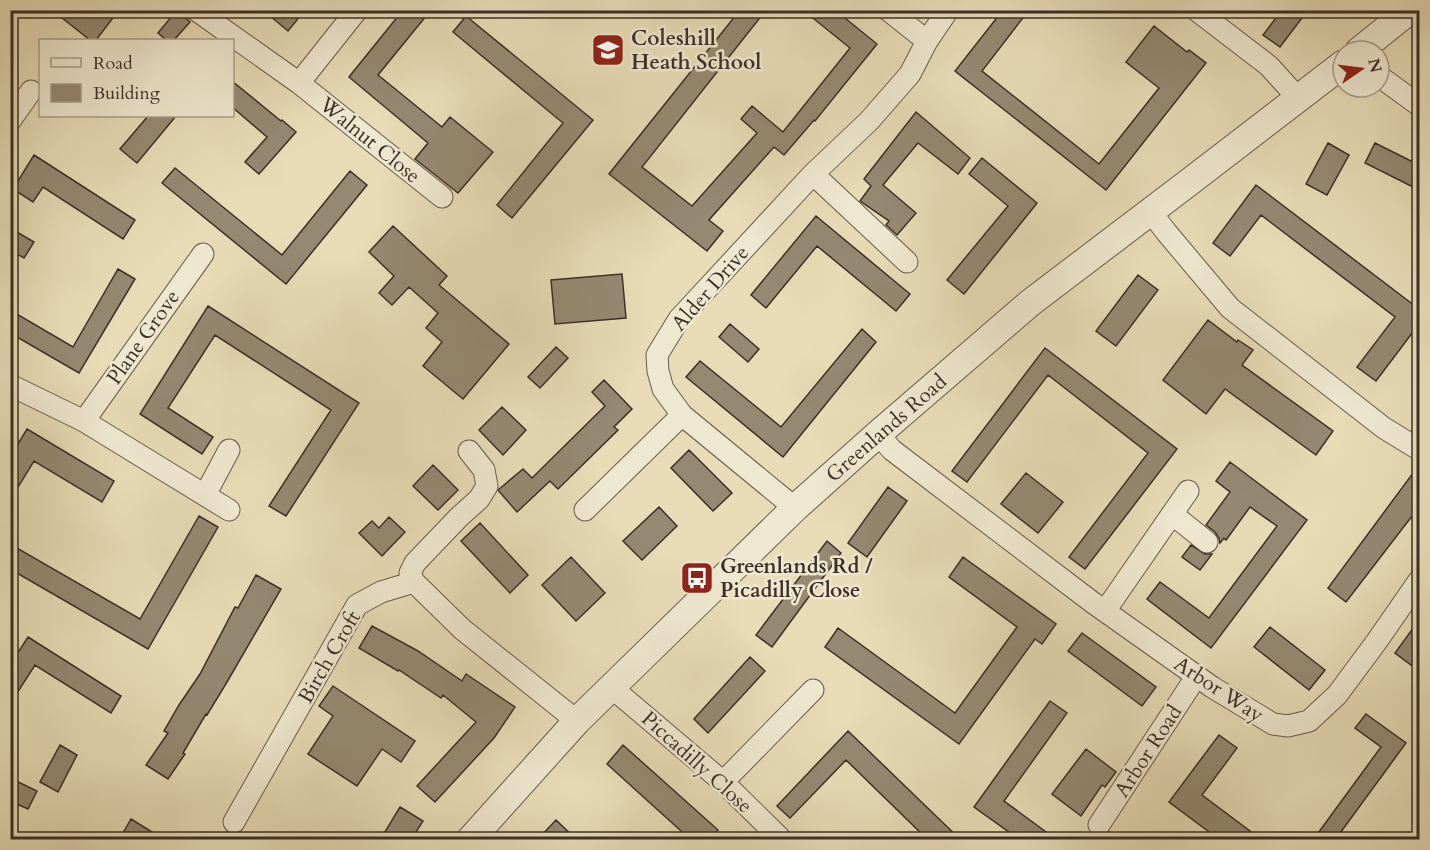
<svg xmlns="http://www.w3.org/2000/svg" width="1430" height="850" font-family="Cardo,serif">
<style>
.building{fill:#958972;stroke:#3d2f28;stroke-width:1.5}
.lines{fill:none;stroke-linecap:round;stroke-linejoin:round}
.minor-casing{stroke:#685a4c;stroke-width:23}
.tertiary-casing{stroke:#685a4c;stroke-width:29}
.minor{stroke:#efe8d0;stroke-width:21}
.tertiary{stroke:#efe8d0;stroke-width:27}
.labels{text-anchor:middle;stroke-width:5;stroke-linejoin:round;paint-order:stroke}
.poi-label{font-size:21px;font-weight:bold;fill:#3d2f28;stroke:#efe8d0;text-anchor:start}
.street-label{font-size:21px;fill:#3d2f28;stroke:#efe8d0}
</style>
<rect width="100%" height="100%" fill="#e7dcb7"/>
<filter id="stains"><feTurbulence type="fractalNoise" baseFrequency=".00333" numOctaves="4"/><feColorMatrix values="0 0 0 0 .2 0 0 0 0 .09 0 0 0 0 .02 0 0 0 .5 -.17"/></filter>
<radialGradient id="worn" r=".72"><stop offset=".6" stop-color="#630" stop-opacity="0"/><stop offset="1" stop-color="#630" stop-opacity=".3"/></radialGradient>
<!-- building -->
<path class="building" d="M52,10H119L96,40H90Z
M177,10L190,22L174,40H166L158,33Z
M263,10H305L288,31Z
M403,10H431L378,75L442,127L450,117L493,152L458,193L415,159L428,143L349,77Z
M740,10H766L642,167L692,206L757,133L741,119L752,106L783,132L850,48L803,10H835L877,44L815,121L814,120L784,155L774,147L709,220L723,231L707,251L609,174Z
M1003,10H1029L982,71L1099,164L1159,88L1126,62L1154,26L1187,52L1189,50L1206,63L1106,190L955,71Z
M1282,10H1308L1280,47L1263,35Z
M466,16L593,120L512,218L497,205L563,123L453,32Z
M232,81L281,121L282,120L296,132L259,174L245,162L267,137L232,107Z
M916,112L970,158L958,174L918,143L883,185L916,213L897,235L886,225L889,221L860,201L871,186L864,179Z
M148,116H176L137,163L120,149Z
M1328,143L1349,155L1327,195L1306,184Z
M1375,143L1419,165V190L1365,163Z
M34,155L135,220L123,239L43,187L33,202L13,189Z
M982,158L1037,203L964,294L947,280L1008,206L969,174Z
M175,168L282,255L350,171L367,185L286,284L162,183Z
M1256,185L1419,309V324L1376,381L1357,367L1395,317L1261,215L1230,256L1213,243Z
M816,216L910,294L896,311L817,246L766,308L751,295Z
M393,226L447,276L439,285L509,344L463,399L423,366L442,342L426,328L438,313L409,287L392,305L379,293L394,276L369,252Z
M10,228L34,242L24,258L10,250Z
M118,269L135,279L79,373L10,333V310L73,347Z
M622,274L626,318L555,324L551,280Z
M1138,275L1158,290L1116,346L1096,331Z
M208,306L359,403L286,516L269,506L331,410L215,335L168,408L213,437L202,454L140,414Z
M1208,320L1237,342L1238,340L1253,350L1242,365L1333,431L1316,455L1225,389L1206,414L1163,380Z
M730,324L759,349L748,362L719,337Z
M862,329L876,342L783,457L686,377L700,361L781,427Z
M556,347L568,358L540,388L528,377Z
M1045,348L1177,449L1085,569L1069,557L1148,453L1048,375L967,482L952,471Z
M604,380L632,409L614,427L618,430L558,489L550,481L517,512L498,490L523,469L532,478L605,406L592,392Z
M502,407L526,430L503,455L479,430Z
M27,429L114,481L102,502L34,461L10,500V457Z
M689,450L732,493L713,511L671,468Z
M1230,462L1307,520L1211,648L1147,599L1160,582L1209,618L1277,526L1250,507L1226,540L1224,538L1220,543L1219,538L1215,532L1206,525L1230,492L1216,481Z
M433,465L458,490L438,510L413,486Z
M1419,465V507L1346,602L1328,588Z
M1026,473L1063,502L1038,533L1001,504Z
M888,487L907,501L867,557L848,543Z
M659,507L677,526L642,560L623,541Z
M199,516L218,527L148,649L10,569V544L140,619Z
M389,517L405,532L382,556L359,533L372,521L379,528Z
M480,523L528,575L510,593L461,541Z
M827,541L841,553L772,647L756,635Z
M1191,545L1205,554H1212L1200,570L1182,557Z
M571,557L605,593L576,621L542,585Z
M963,557L1056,624L1042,644L1035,639L959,744L825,647L838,628L955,713L1017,627L949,577Z
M256,575L281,589L227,682L207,715L206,714L183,753L185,754L168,779L146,765L168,733L164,731L179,705L200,674L235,607L238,608Z
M1419,620V671L1395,653Z
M372,626L418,651L462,681L466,674L515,707L494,738L435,802L417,786L476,722L443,695L441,698L399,670L398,671L359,648Z
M1270,627L1325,670L1309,690L1254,647Z
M1082,633L1156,687L1142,706L1068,651Z
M28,637L121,696L111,713L35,665L10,704V665Z
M750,657L765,671L708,733L694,719Z
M333,686L415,741L401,762L382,749L357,786L308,754L333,716L319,706Z
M1050,701L1067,713L1004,801L1057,840H1020L974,807Z
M1366,714L1406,743L1335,840H1313L1381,747L1355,728Z
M848,731L938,818L961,840H928L846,760L790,818L777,806Z
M1219,735L1237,748L1202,795L1262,840H1220L1169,802Z
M60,745L77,755L58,792L40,782Z
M623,745L718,830L709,840H691L607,764Z
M1086,749L1116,772L1105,787L1102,785L1081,816L1052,794Z
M10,778L37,791L28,809L10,801Z
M400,807L423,821L411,840H380Z
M131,819L165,840H119Z
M556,820L577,840H537Z"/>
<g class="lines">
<defs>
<path id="minor" d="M196,10L299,83L442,197
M888,10L927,41
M1196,10L1269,66L1297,97
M1379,76L1420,106
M299,83L357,10
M10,121L31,91
M813,174L907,262
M1150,211L1167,233L1230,308L1384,428L1420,450
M10,385L84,421L229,510
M84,421L203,254
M878,434L892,450L1092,602L1212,687L1273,724L1288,726L1309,721L1337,695L1377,641L1420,579
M205,495L229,450
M795,508L682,415L663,389L658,371L657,355L679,319L813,174L869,121L910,74L927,41L948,10
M585,510L682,415
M1172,514L1207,542
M414,582L410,573L415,563L459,517L479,499L487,486L484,470L469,451
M1105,611L1188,491
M611,687L723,782L782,840
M723,782L813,690
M234,822L357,605L381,592L414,582L462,629L577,721
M1099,825L1196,677"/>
<path id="tertiary" d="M1359,51L1410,10
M470,840L577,721L795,508L878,434L1030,303L1192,180L1343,64"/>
</defs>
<!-- minor casing -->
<use href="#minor" class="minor-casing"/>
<!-- tertiary casing -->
<use href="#tertiary" class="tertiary-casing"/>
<!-- minor -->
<use href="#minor" class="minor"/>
<!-- tertiary -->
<use href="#tertiary" class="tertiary"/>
</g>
<!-- icons -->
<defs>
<symbol id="school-square" viewBox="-11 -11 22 22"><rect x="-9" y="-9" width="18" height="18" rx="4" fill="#8f2418" stroke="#efe8d0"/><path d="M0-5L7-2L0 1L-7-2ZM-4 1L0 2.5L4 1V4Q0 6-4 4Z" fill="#fff"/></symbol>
<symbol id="bus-square" viewBox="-11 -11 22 22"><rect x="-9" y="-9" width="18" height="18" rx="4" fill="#8f2418" stroke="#efe8d0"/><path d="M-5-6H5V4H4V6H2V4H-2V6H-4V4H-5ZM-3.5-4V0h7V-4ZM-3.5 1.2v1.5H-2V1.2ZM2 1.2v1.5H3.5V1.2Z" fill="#fff"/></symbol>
</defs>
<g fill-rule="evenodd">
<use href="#school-square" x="589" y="31" width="38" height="38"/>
<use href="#bus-square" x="678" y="559" width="38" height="38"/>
</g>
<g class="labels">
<!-- poi labels -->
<g class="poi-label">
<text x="631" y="45">Coleshill<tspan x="631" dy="24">Heath School</tspan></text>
<text x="720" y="573">Greenlands Rd /<tspan x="720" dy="24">Picadilly Close</tspan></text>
</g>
<!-- street labels -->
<g class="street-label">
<text transform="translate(370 140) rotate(39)" y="7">Walnut Close</text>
<text transform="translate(710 288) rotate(-49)" y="7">Alder Drive</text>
<text transform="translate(143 337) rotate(-55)" y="7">Plane Grove</text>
<text transform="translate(886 428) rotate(-41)" y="7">Greenlands Road</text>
<text transform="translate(329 657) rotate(-60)" y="7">Birch Croft</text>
<text transform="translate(1219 689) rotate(33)" y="7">Arbor Way</text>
<text transform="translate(1148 751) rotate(-57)" y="7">Arbor Road</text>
<text transform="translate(697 762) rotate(42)" y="7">Piccadilly Close</text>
</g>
</g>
<!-- margin -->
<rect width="1430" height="850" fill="none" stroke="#e7dcb7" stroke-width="36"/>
<rect x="12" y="12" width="1406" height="826" fill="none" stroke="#3d2f28" stroke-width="3"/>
<rect x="18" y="18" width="1394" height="814" fill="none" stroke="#3d2f28" stroke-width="1.5"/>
<!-- legend -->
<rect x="39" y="39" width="195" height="78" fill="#efe8d0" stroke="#a89e8d" stroke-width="1.5"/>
<rect x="51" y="58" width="30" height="9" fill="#efe8d0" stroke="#a89e8d" stroke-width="1.5"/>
<text x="93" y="69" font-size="18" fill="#3d2f28">Road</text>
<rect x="51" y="84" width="30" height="18" fill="#958972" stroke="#a89e8d" stroke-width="1.5"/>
<text x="93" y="99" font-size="18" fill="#3d2f28">Building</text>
<!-- north arrow -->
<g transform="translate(1361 69) rotate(76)"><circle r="28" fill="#efe8d0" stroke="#a89e8d" stroke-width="1.5"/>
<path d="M0-4.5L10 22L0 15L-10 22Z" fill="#8f2418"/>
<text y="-9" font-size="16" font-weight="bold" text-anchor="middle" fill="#3d2f28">N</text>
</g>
<rect width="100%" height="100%" filter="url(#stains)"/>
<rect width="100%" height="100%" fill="url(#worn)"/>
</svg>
